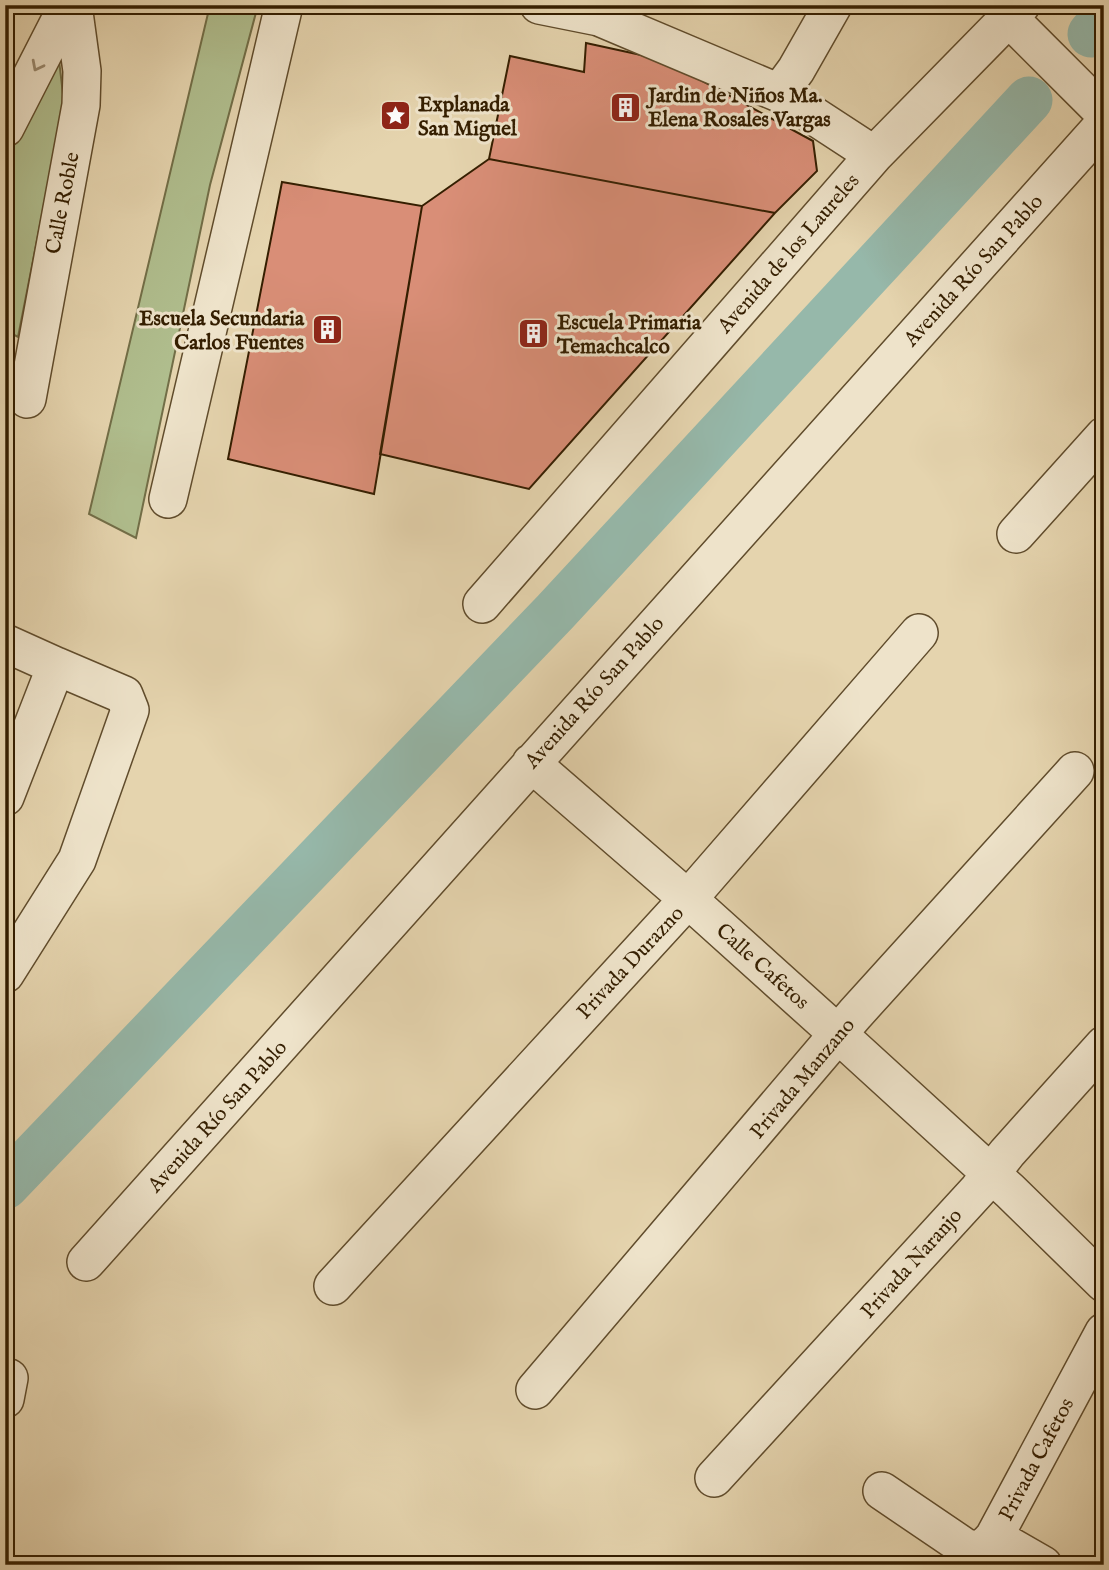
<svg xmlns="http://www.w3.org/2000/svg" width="1109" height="1570" font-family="'IM FELL English',serif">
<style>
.green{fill:#b0be8e;stroke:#726e47;stroke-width:2}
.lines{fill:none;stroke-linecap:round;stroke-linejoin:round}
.river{stroke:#96b8aa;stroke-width:47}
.building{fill:#d98e77;stroke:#341e00;stroke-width:2}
.minor-casing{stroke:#604c2c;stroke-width:40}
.minor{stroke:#eee3ca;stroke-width:37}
.oneway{stroke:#9a8a6f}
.labels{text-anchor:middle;stroke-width:6;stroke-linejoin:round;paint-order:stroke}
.poi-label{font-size:21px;font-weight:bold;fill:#341e00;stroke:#eee3ca;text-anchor:start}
.street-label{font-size:21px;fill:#341e00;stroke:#eee3ca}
</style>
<rect width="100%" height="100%" fill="#e5d4ae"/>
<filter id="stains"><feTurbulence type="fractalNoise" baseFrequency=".00286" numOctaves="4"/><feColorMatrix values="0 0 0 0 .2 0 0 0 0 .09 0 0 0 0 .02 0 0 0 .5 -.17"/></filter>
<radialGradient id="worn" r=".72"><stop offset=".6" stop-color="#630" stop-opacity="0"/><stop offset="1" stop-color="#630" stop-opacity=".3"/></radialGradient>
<!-- green -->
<path class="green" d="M210,5H258L210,185L136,538L89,514Z
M57,43L64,103L18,337L5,330V149Z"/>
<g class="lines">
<!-- river -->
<path class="river" d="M1091,34L1104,19
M5,1186L555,612L1029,100"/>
</g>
<!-- building -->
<path class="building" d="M586,43L664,60L813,141L817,171L775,213L489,159L510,56L584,72Z
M489,159L775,213L529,489L380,454L422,206Z
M282,182L422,206L374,494L228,459Z"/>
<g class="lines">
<defs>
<path id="minor" d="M539,5L599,17L779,93L874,155
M1009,18L1104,113
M779,93L796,70L833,5
M5,128L68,5
M27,399L81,105L82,71L73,5
M168,499L284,5
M1016,534L1104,436
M482,604L874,155L1021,5
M5,643L56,666L5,797
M531,763L688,899L838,1034L1010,1191L1104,1283
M5,974L77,860L130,710L124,695L56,666
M86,1262L1104,124
M333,1286L688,899L919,633
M535,1390L855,1014L1075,771
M5,1399L9,1378
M714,1478L978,1190L1007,1153L1104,1045
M882,1491L966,1548C979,1551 985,1548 994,1537L1104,1332
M994,1537L1043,1565"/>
</defs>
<!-- minor casing -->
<use href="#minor" class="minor-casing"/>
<!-- minor -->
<use href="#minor" class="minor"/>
</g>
<!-- one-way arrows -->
<defs><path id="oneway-chevron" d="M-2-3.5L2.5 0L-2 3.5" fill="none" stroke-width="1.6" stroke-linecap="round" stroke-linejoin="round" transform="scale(1.75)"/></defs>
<use class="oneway" href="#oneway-chevron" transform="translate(37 66) rotate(117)"/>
<!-- icons -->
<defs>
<symbol id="building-square" viewBox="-11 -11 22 22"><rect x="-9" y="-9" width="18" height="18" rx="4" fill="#8f2418" stroke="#eee3ca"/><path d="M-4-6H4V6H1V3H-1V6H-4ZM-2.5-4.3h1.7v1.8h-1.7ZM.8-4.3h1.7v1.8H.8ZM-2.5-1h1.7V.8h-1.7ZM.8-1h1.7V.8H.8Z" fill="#fff"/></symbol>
<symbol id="sight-square" viewBox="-11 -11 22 22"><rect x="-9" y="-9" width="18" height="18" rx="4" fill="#8f2418" stroke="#eee3ca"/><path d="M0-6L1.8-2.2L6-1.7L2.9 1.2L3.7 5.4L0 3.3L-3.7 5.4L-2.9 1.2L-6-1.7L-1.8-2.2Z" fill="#fff"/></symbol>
</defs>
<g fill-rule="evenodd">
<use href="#building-square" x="608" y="90" width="35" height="35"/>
<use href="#sight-square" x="378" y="98" width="35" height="35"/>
<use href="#building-square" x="310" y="312" width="35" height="35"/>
<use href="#building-square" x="516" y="316" width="35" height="35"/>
</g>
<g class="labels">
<!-- poi labels -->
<g class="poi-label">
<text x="648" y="102">Jardin de Niños Ma.<tspan x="648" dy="24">Elena Rosales Vargas</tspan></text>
<text x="418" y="111">Explanada<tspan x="418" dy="24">San Miguel</tspan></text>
<text x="304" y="325" text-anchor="end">Escuela Secundaria<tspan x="304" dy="24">Carlos Fuentes</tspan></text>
<text x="557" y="329">Escuela Primaria<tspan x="557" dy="24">Temachcalco</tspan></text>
</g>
<!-- street labels -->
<g class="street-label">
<text transform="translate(62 203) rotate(-79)" y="7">Calle Roble</text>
<text transform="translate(788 253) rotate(-49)" y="7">Avenida de los Laureles</text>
<text transform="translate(973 270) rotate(-48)" y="7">Avenida Río San Pablo</text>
<text transform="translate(594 692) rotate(-48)" y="7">Avenida Río San Pablo</text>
<text transform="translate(630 962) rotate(-47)" y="7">Privada Durazno</text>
<text transform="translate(763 966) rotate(42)" y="7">Calle Cafetos</text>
<text transform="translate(802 1078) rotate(-50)" y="7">Privada Manzano</text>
<text transform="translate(217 1116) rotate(-48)" y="7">Avenida Río San Pablo</text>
<text transform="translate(911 1263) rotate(-48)" y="7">Privada Naranjo</text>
<text transform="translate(1036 1459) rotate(-62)" y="7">Privada Cafetos</text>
</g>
</g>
<!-- margin -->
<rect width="1109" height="1570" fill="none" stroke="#e5d4ae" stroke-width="28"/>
<rect x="7" y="7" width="1095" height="1556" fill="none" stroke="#341e00" stroke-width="3.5"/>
<rect x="14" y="14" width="1081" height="1542" fill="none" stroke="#341e00" stroke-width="2"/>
<rect width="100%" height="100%" filter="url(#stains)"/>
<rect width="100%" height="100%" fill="url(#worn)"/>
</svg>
